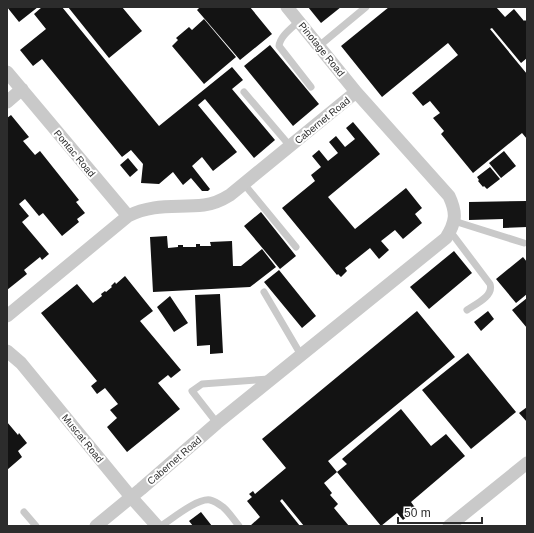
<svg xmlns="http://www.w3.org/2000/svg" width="534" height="533" font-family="Helvetica,sans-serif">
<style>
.building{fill:#131313}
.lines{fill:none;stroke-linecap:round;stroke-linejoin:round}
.service{stroke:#c9c9c9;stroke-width:7}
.minor{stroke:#c9c9c9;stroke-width:13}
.labels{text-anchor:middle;stroke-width:4;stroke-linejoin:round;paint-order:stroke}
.street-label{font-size:10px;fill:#2c2c2c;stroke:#fff}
</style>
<rect width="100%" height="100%" fill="#fff"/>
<!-- building -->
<path class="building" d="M7,7H38L19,22Z
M42,7H62L159,126L232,67L243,80L232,89L275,140L254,158L205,99L198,105L237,152L213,171L202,157L192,166L210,189L208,191H202L191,178L183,185L173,172L159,184L141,183L143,164L131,150L122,157L42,59L33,66L20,50L46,29L34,14Z
M68,7H122L142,31L109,58Z
M200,7H250L272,34L240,60L197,10Z
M308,7H341L321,23Z
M389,7H496L505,17L514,9L524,21L525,20L527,22V58L521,63L492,28L490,29L527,74V139L522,133L473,173L441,134L444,131L433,118L440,113L430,101L423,106L412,93L458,55L448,43L382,97L341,46Z
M204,19L236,57L204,84L172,46L178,40L176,38L189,27L192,30Z
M270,45L319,104L293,126L244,66Z
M11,115L29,137L23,141L35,155L40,151L79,200L76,202L85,213L77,219L79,222L62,236L43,213L39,216L25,199L19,204L29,216L22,222L49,254L42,260L40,257L24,270L27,274L7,290V118Z
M353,122L380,154L328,197L355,229L406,188L422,208L415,214L422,223L403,239L395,230L381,241L389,250L379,259L370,248L345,268L347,271L341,277L338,274L337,275L282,208L315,181L311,175L321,167L312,156L319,150L328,161L338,153L329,142L336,136L345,147L355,139L346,128Z
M504,151L516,166L501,178L489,163Z
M128,158L138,170L130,177L120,165Z
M490,167L500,179L487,189L484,186L483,187L478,181L479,180L477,177Z
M527,201V227L503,228V219L469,220V202Z
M261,212L296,256L280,269L244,226Z
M167,236L168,248L178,247V245H183V247H196V244H200V246H211L210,242L232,241L233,266H241L262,249L276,267L250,287L153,292L150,237Z
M454,251L472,273L429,309L410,287Z
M523,257L527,262V294L516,303L496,279Z
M279,270L316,316L302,328L264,282Z
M125,276L153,311L140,321L181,370L171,378L168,375L158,383L180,409L127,452L107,427L117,418L110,410L118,404L105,388L97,394L91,386L97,381L41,313L77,284L93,303L102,296L101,294L105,291L106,292L112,287L111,286L115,282L116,284Z
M220,294L223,353L210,354V345L197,346L195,295Z
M170,296L188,323L174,332L157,307Z
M527,298V328L512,310Z
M417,311L455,357L328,461L337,472L324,483L332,493L330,495L338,504L334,508L349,526H304L282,499L280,501L300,526H250L260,517L247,501L252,497L249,494L253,491L255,494L286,468L262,439Z
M488,311L494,319L481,331L474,322Z
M468,353L516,412L471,449L422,390Z
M527,407V422L519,413Z
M401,409L431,446L446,434L465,456L411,502L416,509L403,520L397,513L381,526L337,472L347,464L342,459Z
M7,422L18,435L19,433L27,443L18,451L22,457L7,470Z
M201,512L212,526H193L189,521Z"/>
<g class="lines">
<!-- service -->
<path class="service" d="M299,21C292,28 280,36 279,46L311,87
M319,46L366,7
M244,92L290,146
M244,184L296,247
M454,221L524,243
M450,231L490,284C494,296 476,304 467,310
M264,292L301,355
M217,423L192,391L202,384L269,379
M24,512L36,526
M161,526C172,519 197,498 210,500C215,501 219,504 223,507C229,512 234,520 239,526"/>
<!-- minor -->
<path class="minor" d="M287,7L356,92
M7,72L128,216
M7,102L22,89
M7,316L128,216C154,203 176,208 204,205C213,204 222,200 230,195L356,92L449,196C457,213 456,222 446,238L217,423L141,489L96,526
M7,351L21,363L131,497L157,526
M449,526L527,463"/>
</g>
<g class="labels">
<!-- street labels -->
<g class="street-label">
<text transform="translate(322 49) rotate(51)" y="4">Pinotage Road</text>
<text transform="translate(322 120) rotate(-39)" y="4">Cabernet Road</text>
<text transform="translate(75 153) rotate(50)" y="4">Pontac Road</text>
<text transform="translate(83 438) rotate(51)" y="4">Muscat Road</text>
<text transform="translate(174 460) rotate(-41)" y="4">Cabernet Road</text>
</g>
</g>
<!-- border -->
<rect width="534" height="533" fill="none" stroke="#2c2c2c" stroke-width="16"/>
<!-- scale -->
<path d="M398 517v6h84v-6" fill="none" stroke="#2c2c2c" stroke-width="2"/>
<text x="404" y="517" font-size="12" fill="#2c2c2c" stroke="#ffffff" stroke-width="3" paint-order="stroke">50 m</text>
</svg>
